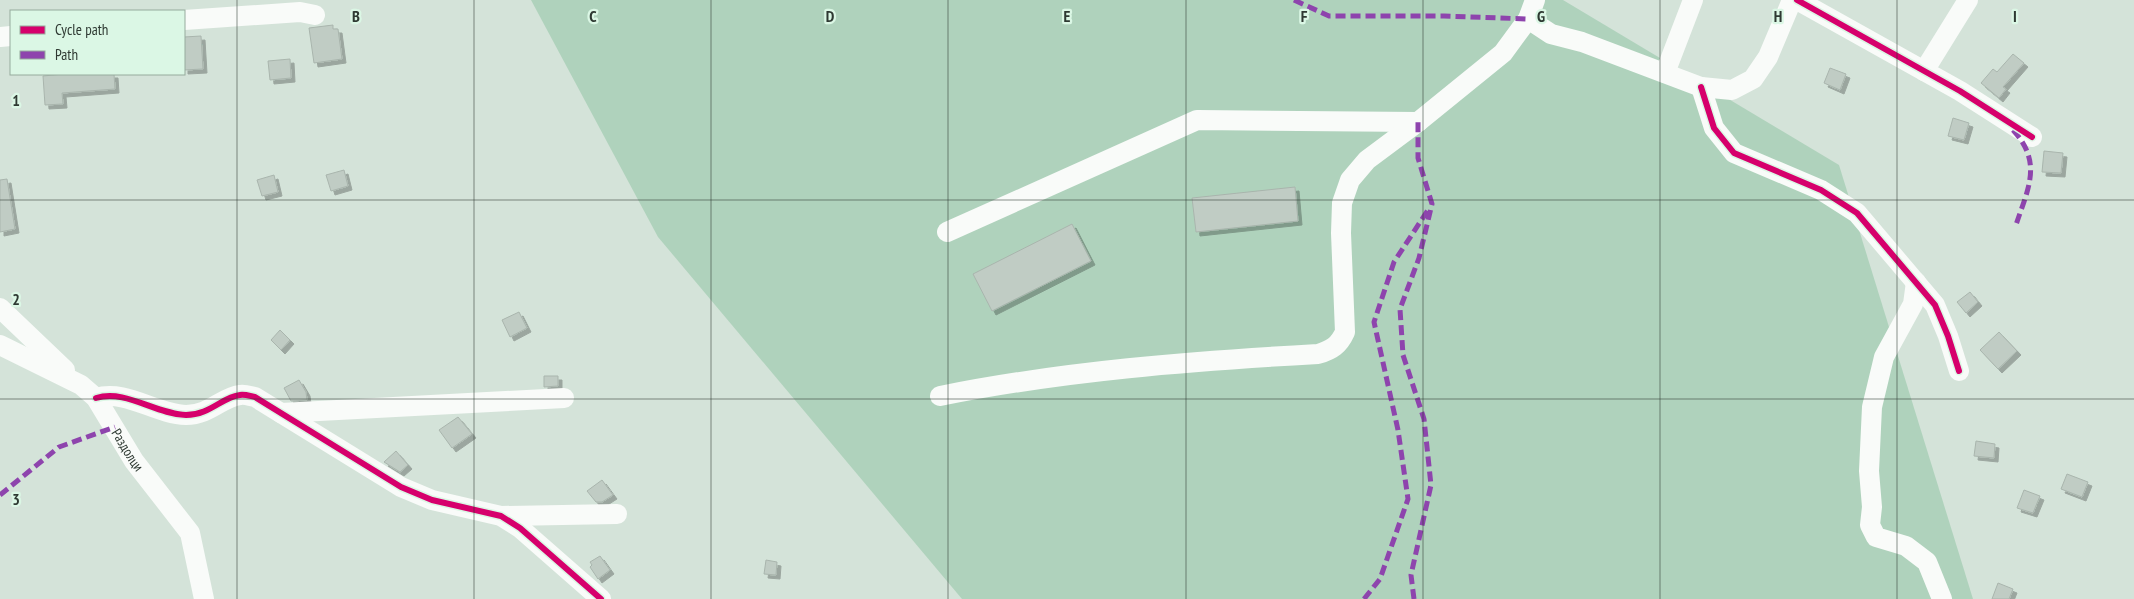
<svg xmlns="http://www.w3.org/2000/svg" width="2134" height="599" font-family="'PT Sans Narrow',sans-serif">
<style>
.green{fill:#afd2bc}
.building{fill:#c0ccc4;stroke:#a9b5ad;filter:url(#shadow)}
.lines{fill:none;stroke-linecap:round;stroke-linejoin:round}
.minor{stroke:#f9fbf9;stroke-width:20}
.quiet{stroke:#8e44ad;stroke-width:5;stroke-dasharray:10 5;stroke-linecap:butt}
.cycleway-casing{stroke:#dbf7e5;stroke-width:9}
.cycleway{stroke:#d6006c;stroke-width:6}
.grid{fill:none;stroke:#2e3932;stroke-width:1;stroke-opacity:0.55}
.labels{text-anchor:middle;stroke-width:4.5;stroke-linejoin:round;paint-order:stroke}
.street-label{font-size:14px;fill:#2e3932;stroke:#dbf7e5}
.grid-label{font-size:16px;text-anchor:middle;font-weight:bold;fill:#2e3932;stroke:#dbf7e5;stroke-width:4.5;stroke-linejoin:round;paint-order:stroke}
</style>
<defs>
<filter id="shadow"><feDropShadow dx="4" dy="4" stdDeviation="0" flood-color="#0004"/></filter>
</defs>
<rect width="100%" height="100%" fill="#d4e3d9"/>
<!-- green -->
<path class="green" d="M531,0H1563L1839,165L1973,599H962L658,237Z"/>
<!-- building -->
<path class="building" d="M333,25V29H338L342,59L314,63L309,28Z
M201,36L203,69L184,70V37Z
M2013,54L2024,63L2003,87L2006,89L1999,98L1981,83L1993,69L1997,72Z
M290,59L291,78L270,80L268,61Z
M1830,68L1846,74L1840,90L1824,83Z
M63,74H114L115,89L62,93L63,104L45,105L43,76Z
M1953,118L1969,123L1964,140L1948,136Z
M2044,151L2063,153L2061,173L2042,172Z
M344,170L348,186L331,191L326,175Z
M274,175L278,192L262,196L257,180Z
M7,179L15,229L0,232V180Z
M1295,187L1298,221L1196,232L1192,198Z
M1072,224L1091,261L992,311L973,274Z
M1970,292L1978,302L1966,313L1957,302Z
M519,312L527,328L510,337L502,320Z
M280,330L290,340L281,350L271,340Z
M1999,332L2017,351L1998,369L1980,350Z
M544,376H558V386L544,387Z
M299,380L306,392L307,400L291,401L284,388Z
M458,417L472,434L452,448L439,430Z
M1976,441L1995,444L1994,458L1974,456Z
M396,451L408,465L400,472L384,462Z
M2067,474L2088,482L2082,497L2061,489Z
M602,480L613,495L602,502H596L587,491Z
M2024,490L2040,496L2033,513L2017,508Z
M600,556L610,570L598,579L590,567L592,565L590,562Z
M766,560L777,562L776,575L764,574Z
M1998,583L2013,589L2009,599H1992Z"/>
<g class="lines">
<!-- minor -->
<g class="minor">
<path d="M1797,0L1960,91L2032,137"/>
<path d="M1528,19L1551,34L1582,42L1701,87L1732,90L1753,79L1768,57L1792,0"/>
<path d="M184,20L300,12L315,15"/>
<path d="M0,37L11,36"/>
<path d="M1924,71L1968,0"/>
<path d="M1665,73L1693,0"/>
<path d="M1701,87L1714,128L1734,153L1821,190L1857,213L1935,305L1948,336L1959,371"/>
<path d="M947,232L1197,120L1418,122"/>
<path d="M1916,282L1913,304L1884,357L1872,407L1869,471L1872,507L1870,525L1876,537L1906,546L1927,562L1942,599"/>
<path d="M0,308L65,370"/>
<path id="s1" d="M0,345L81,385L96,398L134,461L190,533L204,599"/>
<path d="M940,396C1064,371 1192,361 1318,354C1332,350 1339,345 1345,332L1341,233L1342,203L1350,180L1367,160L1418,122L1503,53L1528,19L1535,0"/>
<path d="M96,398C126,389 155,414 186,415C210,415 222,397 240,395C244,394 250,396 255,397L401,487L432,500L501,516L520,528L601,599"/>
<path d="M281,413L564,398"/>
<path d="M501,516L617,514"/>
</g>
<!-- quiet -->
<path class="quiet" d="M1294,0L1329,16H1444L1528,19
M2013,130C2044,164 2027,190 2015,228
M0,495L59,447L115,427
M1364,599L1380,579L1408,499L1398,430L1374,322L1394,262L1428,210
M1414,599L1411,575L1431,485L1424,419L1403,355L1400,309L1419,258L1432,204L1418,158V122"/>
<defs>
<path id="cycleway" d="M1797,0L1960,91L2032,137
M1701,87L1714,128L1734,153L1821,190L1857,213L1935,305L1948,336L1959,371
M96,398C126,389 155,414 186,415C210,415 222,397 240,395C244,394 250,396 255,397L401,487L432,500L501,516L520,528L601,599"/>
</defs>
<!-- cycleway casing -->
<use href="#cycleway" class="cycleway-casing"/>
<!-- cycleway -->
<use href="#cycleway" class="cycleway"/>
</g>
<!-- grid -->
<path class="grid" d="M237,0V599M474,0V599M711,0V599M948,0V599M1186,0V599M1423,0V599M1660,0V599M1897,0V599M0,200H2134M0,399H2134"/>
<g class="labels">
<!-- street labels -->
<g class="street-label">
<text dy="5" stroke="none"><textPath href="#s1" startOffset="171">Раздолци</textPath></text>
</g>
</g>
<g class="grid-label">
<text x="356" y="22">B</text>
<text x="593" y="22">C</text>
<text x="830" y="22">D</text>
<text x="1067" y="22">E</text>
<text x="1304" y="22">F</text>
<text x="1541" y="22">G</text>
<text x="1778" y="22">H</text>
<text x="2015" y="22">I</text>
<text x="16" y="106">1</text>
<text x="16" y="305">2</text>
<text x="16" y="505">3</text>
</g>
<!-- legend -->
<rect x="10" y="10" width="175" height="65" fill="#dbf7e5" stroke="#96ab9d"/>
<rect x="20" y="26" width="25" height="8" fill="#d6006c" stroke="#96ab9d"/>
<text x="55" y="35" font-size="15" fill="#2e3932">Cycle path</text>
<rect x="20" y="51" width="25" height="8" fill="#8e44ad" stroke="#96ab9d"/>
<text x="55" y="60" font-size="15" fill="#2e3932">Path</text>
</svg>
